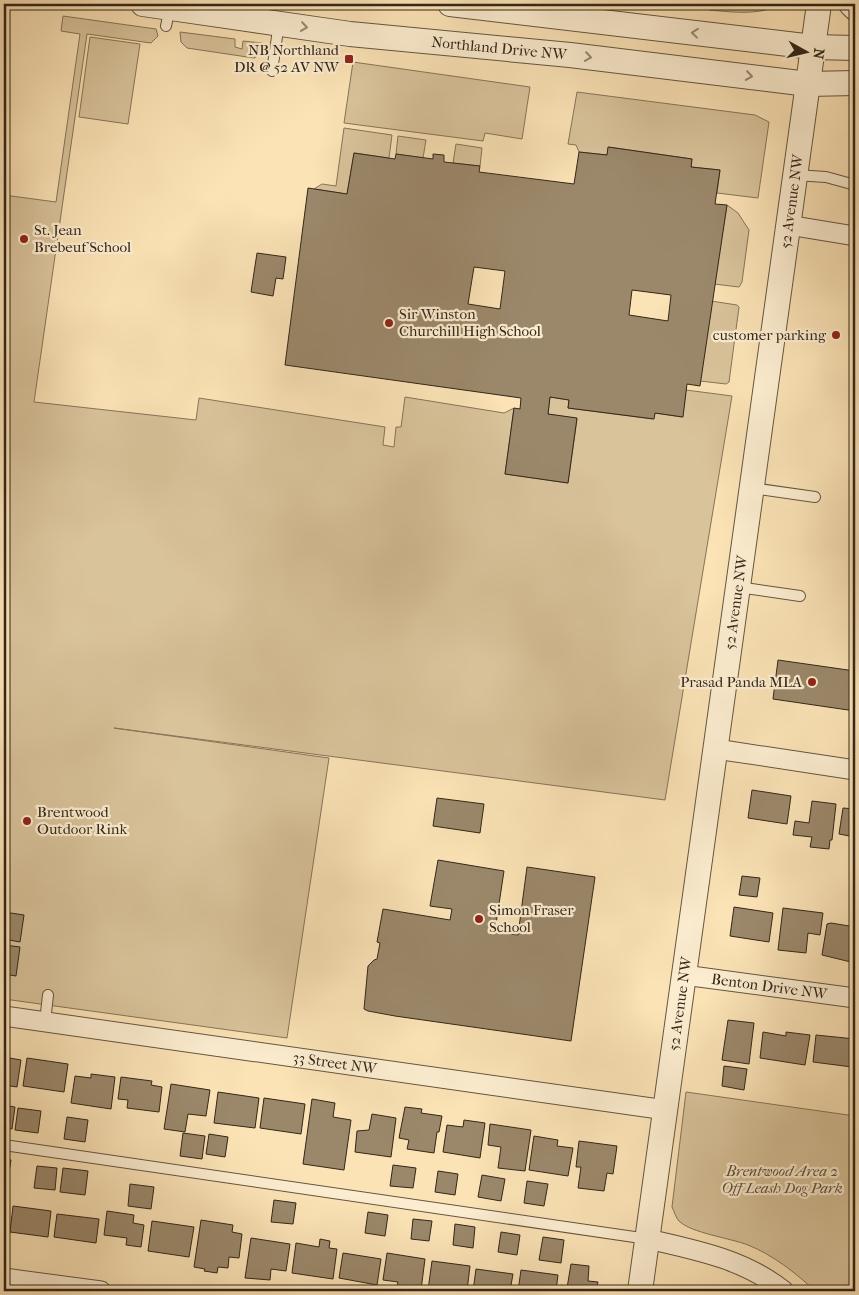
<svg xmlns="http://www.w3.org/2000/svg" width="859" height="1295" font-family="'IM FELL French Canon',serif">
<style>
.green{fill:#d9c39b;stroke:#86745a}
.building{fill:#9b886b;stroke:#32261a;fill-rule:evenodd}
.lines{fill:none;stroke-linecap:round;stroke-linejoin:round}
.service-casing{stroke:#645541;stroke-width:12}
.minor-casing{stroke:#645541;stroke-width:21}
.tertiary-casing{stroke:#645541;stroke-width:26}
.service{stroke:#fcedd0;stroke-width:10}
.minor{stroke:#fcedd0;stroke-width:19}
.tertiary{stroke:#fcedd0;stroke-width:24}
.oneway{stroke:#978a75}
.poi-dot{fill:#8f2418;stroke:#fcedd0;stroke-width:2}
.labels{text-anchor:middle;stroke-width:4.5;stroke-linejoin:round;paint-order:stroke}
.street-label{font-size:15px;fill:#32261a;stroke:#fcedd0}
.poi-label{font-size:15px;fill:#32261a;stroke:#fcedd0;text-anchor:start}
.park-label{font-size:15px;font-style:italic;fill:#5c4d3a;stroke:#fcedd0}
</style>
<rect width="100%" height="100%" fill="#fbe3b6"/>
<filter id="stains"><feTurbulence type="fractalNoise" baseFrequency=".004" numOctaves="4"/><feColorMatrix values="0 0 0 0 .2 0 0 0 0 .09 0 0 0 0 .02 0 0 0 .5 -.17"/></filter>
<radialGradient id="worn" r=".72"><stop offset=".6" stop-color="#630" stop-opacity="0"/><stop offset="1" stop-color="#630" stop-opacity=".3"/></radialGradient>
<!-- green -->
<path class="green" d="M709,4H781C760,16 732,12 709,10Z
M63,16L156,29L158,36L151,43L87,34L34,402L196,420L199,398L385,427L383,445L394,447L396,427H401L405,397L504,413L514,408L505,474L568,483L577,419L548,414L550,397L569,400L568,408L653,419L655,413L682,417L686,390L732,396L665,800L114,728L329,758L287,1038L4,999V195L56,202L80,34L61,31Z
M180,32L235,39V47L242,49L243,41L262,43L264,48L258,56L254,58L187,48L181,42Z
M90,37L140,44L128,124L79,117Z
M353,62L530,87L522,139L485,133L483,141L344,123Z
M577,92L755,115L769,122L758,198L717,193L720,170L691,167L692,159L609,147L607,155L579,152L576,145L568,144Z
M344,128L392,135L389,158L354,153L347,194L314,189L322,184L336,186Z
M398,136L426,140L423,158L396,154Z
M456,144L482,148L480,166L453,163Z
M727,205L738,213L749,230L742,282L739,287L714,284Z
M711,301L737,305L739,307L729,382L726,384L700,381Z
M686,1092L855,1116V1291H815C796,1273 773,1255 748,1245C730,1238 691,1233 679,1221C676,1218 674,1211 672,1207Z"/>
<!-- building -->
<path class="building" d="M608,147L692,159L691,167L720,170L715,204L727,205L700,386L687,384L683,417L655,413L654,419L568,408L569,400L550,397L548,414L577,418L568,483L505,474L514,408L520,409L521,398L285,365L308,188L347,194L354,153L395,159L396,154L433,159V154L444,155V162L480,166L479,172L574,184L579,152L607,155ZM474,267L505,271L500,309L468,304ZM632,290L671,295L668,321L629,315Z
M257,253L286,257L283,279L276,278L273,296L251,292Z
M778,660L855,671V711L773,699Z
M752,790L791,796L787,824L748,818Z
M437,798L484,804L480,833L433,826Z
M812,801L836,804L832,840H830L829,849L810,847L812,837L793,835L795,821L809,823Z
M843,808L855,809V837L839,834Z
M438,860L504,871L496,924L503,927L505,933L518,935L527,867L595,877L571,1041L395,1016L368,1011L364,1009L368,966L374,960L377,959L380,943L377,942L383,909L450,920L452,909L430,906Z
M742,876L760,878L757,897L739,895Z
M734,907L773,913L769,942L730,936Z
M783,908L823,913L820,935L808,933L806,953L778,950Z
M4,912L24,915L20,942L4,939Z
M831,923L855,927V963L822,955L827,924Z
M4,945L20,947L16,976L4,974Z
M728,1020L754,1023L749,1064L722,1060Z
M763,1032L786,1036V1032L810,1035L805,1065L760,1058Z
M816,1035L855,1039L852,1067L813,1062Z
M4,1057L21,1060L17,1087L4,1085Z
M27,1058L68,1064L64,1092L23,1086Z
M724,1066L747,1069L744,1090L722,1086Z
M91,1074L115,1077L111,1109L71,1103L75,1076L91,1078Z
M121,1077L152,1081L151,1085L162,1087L159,1112L127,1108L128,1100L118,1099Z
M171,1084L210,1090L206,1116L188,1114L185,1132L164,1129Z
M218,1092L259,1098L255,1128L214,1123Z
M264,1098L305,1104L301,1134L260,1128Z
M312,1099L335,1103L333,1117L351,1120L344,1170L303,1164Z
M4,1105L15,1107L12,1129L4,1128Z
M405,1107L422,1109L421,1113L442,1116L439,1132H437L434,1153L407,1149L409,1140L399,1138Z
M18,1108L41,1111L38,1133L15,1130Z
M372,1114L396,1118L391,1157L355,1152L357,1131L369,1130Z
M67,1117L88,1120L85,1142L64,1139Z
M464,1120L485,1123L480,1158L443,1152L447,1125L463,1127Z
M490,1124L531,1130L525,1171L498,1168L501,1147L488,1145Z
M183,1133L205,1136L202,1159L180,1156Z
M209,1134L228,1137L225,1157L206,1154Z
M534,1136L558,1140L557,1146L573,1148L568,1176L529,1170Z
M579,1141L617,1146L613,1174L607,1173L604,1191L578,1188L581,1167H576Z
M4,1159L11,1160L7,1184L4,1183Z
M393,1165L416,1168L413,1188L390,1186Z
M37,1166L57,1168L55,1190L34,1188Z
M63,1168L88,1171L85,1195L60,1192Z
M438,1171L458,1174L455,1195L435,1192Z
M482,1175L505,1179L501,1201L478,1197Z
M527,1181L548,1184L544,1206L524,1203Z
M130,1184L154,1187L151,1209L128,1206Z
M274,1200L296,1203L293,1224L271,1222Z
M13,1206L51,1211L48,1237L10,1232Z
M107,1211L134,1215L133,1223L144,1225L141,1247L126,1245L127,1238L104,1235Z
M368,1212L388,1215L385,1236L365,1233Z
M57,1214L99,1219L96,1243L54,1237Z
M413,1219L432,1221L429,1241L411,1239Z
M201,1220L233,1225L232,1232L242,1234L239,1258L229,1257L228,1268L218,1267L217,1273L204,1271L205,1269L194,1267Z
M152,1221L194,1227L189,1257L148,1251Z
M455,1224L475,1227L473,1248L453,1245Z
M501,1232L520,1235L517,1255L498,1252Z
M543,1237L564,1240L561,1263L539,1260Z
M251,1238L290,1244L286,1271L271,1269L270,1280L245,1278Z
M320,1239L330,1241L329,1248L337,1249L333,1279L292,1273L296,1243L319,1247Z
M343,1253L381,1259L377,1285L339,1278Z
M387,1253L425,1259L421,1290L397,1286L398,1282L383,1280Z
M432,1261L470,1266L467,1291L428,1290Z
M571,1264L589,1266L588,1281L598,1282L596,1291H568L569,1288H567Z
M476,1269L513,1274L510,1291H473Z
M521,1270L558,1275L556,1291H518Z"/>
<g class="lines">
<defs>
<path id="service" d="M166,26L170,7
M272,71L279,23
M795,175L826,177L855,185
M752,488L815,497
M738,587L800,596
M45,1022L48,995
M4,1145L648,1239"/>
<g id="minor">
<path d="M788,225L855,236"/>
<path d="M716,749L855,770"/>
<path id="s1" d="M684,975L855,998"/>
<path id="s2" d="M4,1016L666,1110"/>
<path d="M648,1239C696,1250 744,1259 784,1291"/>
<path d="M4,1278L101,1291"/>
</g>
<g id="tertiary">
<path id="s3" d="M143,4L350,34L570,55L808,84L855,83"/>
<path d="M450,4L813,47L855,48"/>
<path d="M851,4L855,8"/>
<path id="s4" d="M640,1291L819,4"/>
</g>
</defs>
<!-- service casing -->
<use href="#service" class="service-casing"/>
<!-- minor casing -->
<use href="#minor" class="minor-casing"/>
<!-- tertiary casing -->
<use href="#tertiary" class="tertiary-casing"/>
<!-- service -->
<use href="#service" class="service"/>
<!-- minor -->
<use href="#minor" class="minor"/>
<!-- tertiary -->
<use href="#tertiary" class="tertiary"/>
</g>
<!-- one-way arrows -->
<defs><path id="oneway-chevron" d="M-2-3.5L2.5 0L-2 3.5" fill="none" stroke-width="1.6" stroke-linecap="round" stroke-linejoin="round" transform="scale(1.25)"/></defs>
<g class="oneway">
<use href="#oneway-chevron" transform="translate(304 27) rotate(8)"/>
<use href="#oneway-chevron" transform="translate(695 33) rotate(-174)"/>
<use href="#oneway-chevron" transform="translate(588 57) rotate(8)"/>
<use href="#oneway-chevron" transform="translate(749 76) rotate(8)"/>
</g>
<!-- markers -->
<g class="poi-dot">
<rect x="344" y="54" width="10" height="10" rx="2.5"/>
<circle cx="24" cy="239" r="5"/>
<circle cx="389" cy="323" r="5"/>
<circle cx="836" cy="335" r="5"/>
<circle cx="812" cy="682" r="5"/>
<circle cx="27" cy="821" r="5"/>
<circle cx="479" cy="919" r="5"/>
</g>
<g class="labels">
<!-- street labels -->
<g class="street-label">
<text dy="5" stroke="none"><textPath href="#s3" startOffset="359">Northland Drive NW</textPath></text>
<text dy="5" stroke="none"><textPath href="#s4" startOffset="1100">52 Avenue NW</textPath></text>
<text dy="5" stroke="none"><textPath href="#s4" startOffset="695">52 Avenue NW</textPath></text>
<text dy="5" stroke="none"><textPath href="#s1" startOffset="86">Benton Drive NW</textPath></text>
<text dy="5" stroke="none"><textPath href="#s4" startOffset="290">52 Avenue NW</textPath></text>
<text dy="5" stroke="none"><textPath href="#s2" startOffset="334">33 Street NW</textPath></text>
</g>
<!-- poi labels -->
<g class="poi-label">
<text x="339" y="55" text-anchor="end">NB Northland<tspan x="339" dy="17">DR @ 52 AV NW</tspan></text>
<text x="34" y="235">St. Jean<tspan x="34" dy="17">Brebeuf School</tspan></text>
<text x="399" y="319">Sir Winston<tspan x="399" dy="17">Churchill High School</tspan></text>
<text x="826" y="340" text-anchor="end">customer parking</text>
<text x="802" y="687" text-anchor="end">Prasad Panda MLA</text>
<text x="37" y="817">Brentwood<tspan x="37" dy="17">Outdoor Rink</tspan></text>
<text x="489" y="915">Simon Fraser<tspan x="489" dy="17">School</tspan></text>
</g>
<!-- park labels -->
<g class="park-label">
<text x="782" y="1176">Brentwood Area 2<tspan x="782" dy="17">Off Leash Dog Park</tspan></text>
</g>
</g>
<!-- margin -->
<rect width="859" height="1295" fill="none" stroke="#fbe3b6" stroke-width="20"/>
<rect x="5" y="5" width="849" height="1285" fill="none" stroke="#32261a" stroke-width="2.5"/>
<rect x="10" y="10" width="839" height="1275" fill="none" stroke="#32261a"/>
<!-- north arrow -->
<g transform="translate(806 52) rotate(98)" stroke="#fcedd0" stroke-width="4" paint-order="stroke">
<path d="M0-4L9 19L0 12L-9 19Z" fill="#32261a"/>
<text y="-8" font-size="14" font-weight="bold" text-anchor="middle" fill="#32261a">N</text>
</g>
<rect width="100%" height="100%" filter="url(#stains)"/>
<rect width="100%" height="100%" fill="url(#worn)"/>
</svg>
